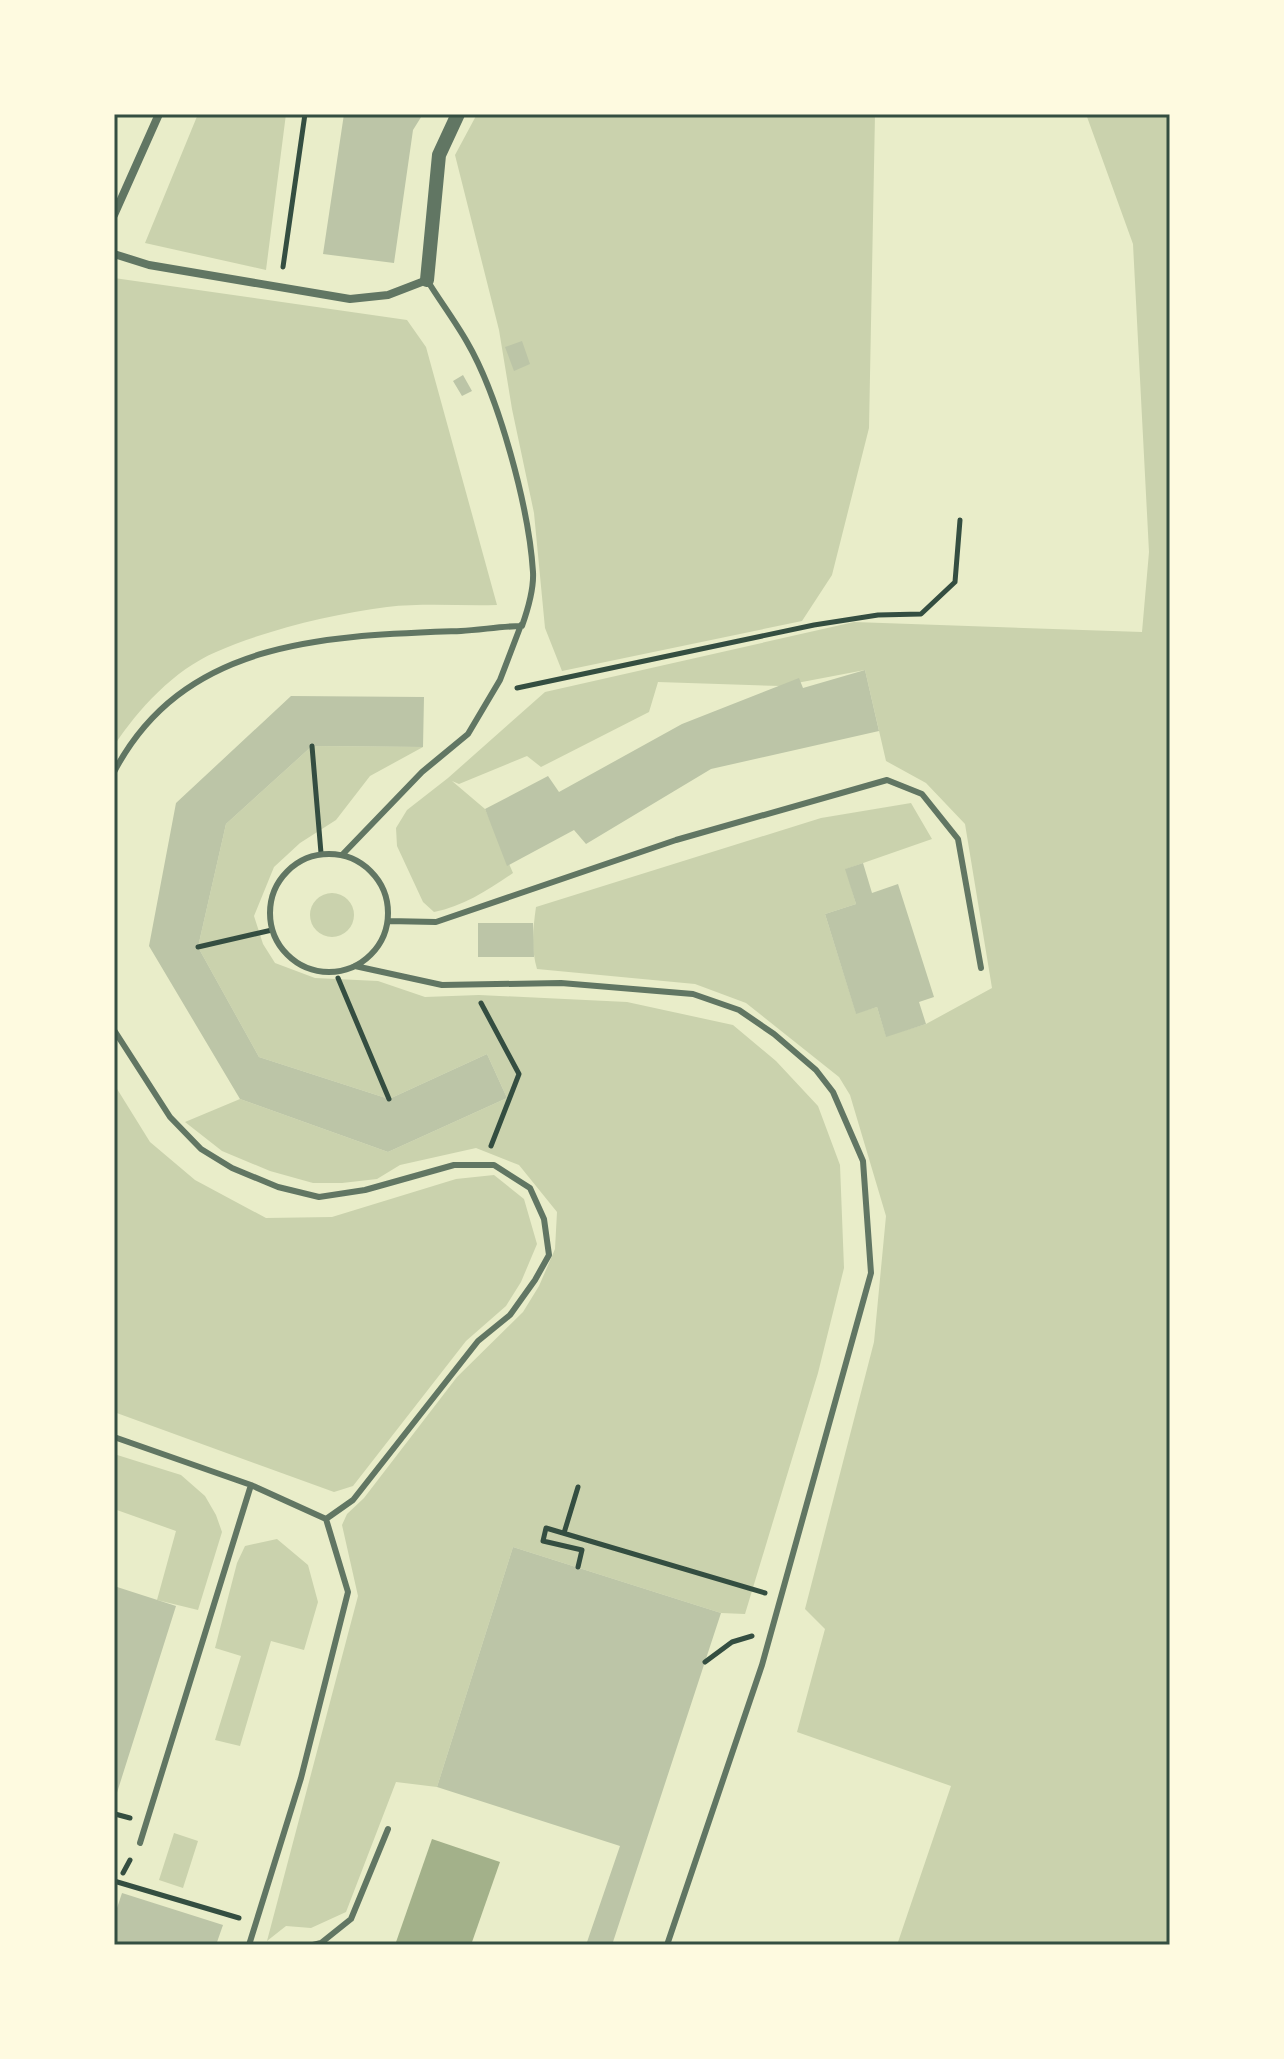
<svg xmlns="http://www.w3.org/2000/svg" width="1284" height="2059" font-family="Karla,sans-serif">
<style>
.green{fill:#cad2ad}
.water{fill:#a3b18a}
.building{fill:#bcc5a7}
.lines{fill:none;stroke-linecap:round;stroke-linejoin:round}
.path{stroke:#344e41;stroke-width:5}
.service{stroke:#617663;stroke-width:6}
.minor{stroke:#617663;stroke-width:8}
.tertiary{stroke:#617663;stroke-width:14}
.neatline{fill:none;stroke:#344e41;stroke-width:3}
</style>
<rect width="100%" height="100%" fill="#e9edc9"/>
<!-- green -->
<path class="green" d="M198,114H286L266,270L145,243Z
M477,114H875L869,428L832,575L802,621L562,671L545,628L534,513L512,409L499,330L455,155Z
M1086,114H1170V1945H897L951,1786L797,1732L825,1629L805,1609L874,1342L886,1216L850,1095L839,1077L746,1003L695,984L537,969C531,949 533,928 536,907L821,818L911,803L932,839L846,869L856,904L825,914L856,1013L877,1007L886,1036L926,1024L992,988L965,824L926,783L886,761L865,670L781,686L658,682L649,712L541,767L527,756L459,784L452,781L485,809L513,873C488,890 464,906 434,912L423,902L397,846L396,828L407,810L448,778L545,692L854,622L1142,632L1149,552L1133,244Z
M114,278L407,320L426,347L497,605C461,606 422,603 387,607C332,614 266,630 216,652C174,670 138,709 114,746Z
M312,746L423,747L370,776L336,820L300,843L274,867L254,916L263,944L275,963L315,978L378,981L425,997L479,995L627,1002L733,1025L776,1061L818,1106L840,1165L844,1268L818,1373L745,1614L721,1613L513,1547L437,1787L396,1782L346,1912L311,1928L286,1926L267,1941L358,1596L342,1525L347,1514L364,1498L457,1377L523,1312L539,1286L555,1249L557,1212L519,1165L476,1148L400,1165L377,1179L342,1183H313L270,1171L222,1151L185,1122L240,1099L388,1152L507,1098L487,1054L389,1099L259,1057L198,947L226,824Z
M310 915a22 22 0 1 1 44 0a22 22 0 1 1-44 0Z
M114,1084L150,1142L195,1180L266,1218L332,1217L456,1179L494,1175L524,1199L537,1244L521,1282L506,1306L466,1341L353,1486L334,1492L114,1412Z
M114,1454L181,1475L205,1496L216,1515L222,1532L198,1610L157,1600L176,1531L114,1509Z
M277,1539L308,1565L318,1602L304,1650L271,1641L240,1746L215,1740L241,1656L215,1648L237,1563L245,1546Z
M174,1833L198,1841L183,1888L159,1880Z"/>
<!-- water -->
<path class="water" d="M432,1839L500,1862L471,1945H395Z"/>
<!-- building -->
<path class="building" d="M344,114H423L413,130L394,263L323,254Z
M522,341L530,364L514,371L505,347Z
M463,375L472,391L462,396L453,381Z
M865,670L879,731L711,769L586,844L574,830L507,866L485,809L548,776L559,792L682,724L799,678L803,688Z
M291,696L424,697L423,747L312,746L226,824L198,947L259,1057L389,1099L487,1054L507,1098L388,1152L240,1099L149,946L176,803Z
M863,863L872,893L898,884L934,997L919,1002L926,1024L886,1037L877,1007L856,1014L825,914L856,904L845,869Z
M478,923H533L534,957H478Z
M513,1547L721,1613L612,1945H586L620,1846L437,1787Z
M114,1586L176,1606L115,1799H114Z
M122,1893L223,1925L216,1945H114V1917Z"/>
<g class="lines">
<!-- path -->
<path class="path" d="M283,267L305,114
M517,688L814,625L878,615L921,614L955,582L960,520
M312,746L321,853
M198,947L272,930
M338,978L389,1099
M481,1003L519,1074L491,1146
M564,1533L578,1487
M578,1567L582,1550L543,1541L546,1528L765,1593
M705,1662L732,1642L752,1636
M114,1818L115,1814L130,1818
M123,1873L130,1860
M114,1881L239,1918"/>
<!-- service -->
<path class="service" d="M114,772C184,638 328,636 461,631C481,630 502,626 522,626C528,609 534,589 533,572C529,508 499,397 467,342C455,321 440,301 427,280
M270 913a59 59 0 1 1 118 0a59 59 0 1 1-118 0Z
M342,855L422,772L468,734L500,680L521,625
M388,921L436,922L676,840L887,780L922,794L958,839L981,968
M355,966L442,985L561,983L693,994L739,1010L774,1034L816,1070L833,1092L863,1161L871,1273L762,1665L667,1945
M114,1030L170,1117L201,1149L232,1168L278,1187L319,1197L365,1190L454,1165H494L530,1188L544,1219L549,1255L535,1280L510,1315L478,1341L353,1500L326,1519L251,1485L114,1437
M140,1843L251,1485
M249,1945L301,1778L348,1592L326,1519
M313,1945L321,1943L351,1919L388,1829"/>
<!-- minor -->
<path class="minor" d="M114,215L159,114
M114,254L149,265L350,299L388,295L427,280"/>
<!-- tertiary -->
<path class="tertiary" d="M427,280L439,155L458,114"/>
</g>
<!-- border -->
<rect width="1284" height="2059" fill="none" stroke="#fefae0" stroke-width="232"/>
<rect x="116" y="116" width="1052" height="1827" class="neatline"/>
</svg>
